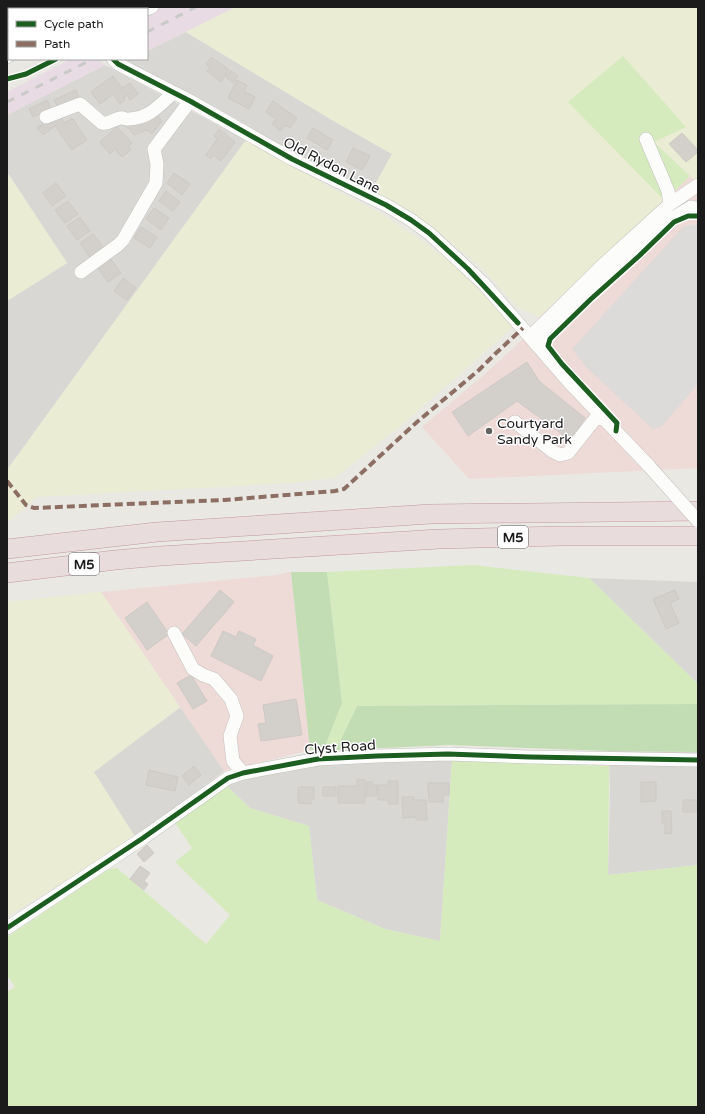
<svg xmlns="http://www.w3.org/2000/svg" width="705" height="1114" font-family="'Varela Round',sans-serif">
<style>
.residential{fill:#d9d7d4}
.commercial{fill:#eedad6}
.industrial{fill:#e9dbe3}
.farmland{fill:#ebecd4}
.grass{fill:#d5ebbd}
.forest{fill:#c2dcb4}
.parking{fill:#dcdbd9}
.building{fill:#d3d0cb;stroke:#cdc9c4}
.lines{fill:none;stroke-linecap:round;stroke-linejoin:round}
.minor-casing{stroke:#c2c2bf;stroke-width:14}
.highway-casing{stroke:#c298a3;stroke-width:20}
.minor{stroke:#fcfcfb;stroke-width:13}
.highway{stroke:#e9dcdd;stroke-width:19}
.rail{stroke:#c9c9c8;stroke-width:3;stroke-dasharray:8 8;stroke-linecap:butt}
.minor-bridge-casing{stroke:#c2c2bf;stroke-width:14;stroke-linecap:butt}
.minor-bridge{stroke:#fcfcfb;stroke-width:13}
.quiet{stroke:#8d6e63;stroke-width:4;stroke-dasharray:8 4;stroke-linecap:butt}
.cycleway-casing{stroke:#fff;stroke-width:8}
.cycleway{stroke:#1b5e20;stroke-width:5}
.poi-dot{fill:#636361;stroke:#fff;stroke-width:1.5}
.labels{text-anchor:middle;stroke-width:3;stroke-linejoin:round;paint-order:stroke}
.shield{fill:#fff;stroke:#5f5f5f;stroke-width:1}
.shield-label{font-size:13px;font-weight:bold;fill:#1b1b1b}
.street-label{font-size:14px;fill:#1b1b1b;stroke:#fff}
.poi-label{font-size:14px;fill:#1b1b1b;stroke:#fff;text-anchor:start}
</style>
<rect width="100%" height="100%" fill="#eae8e2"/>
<!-- residential -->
<path class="residential" d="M76,7H143L139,9H79Z
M186,32L332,120L392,154L371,192L275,143L233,117L124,62L131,59H147V51Z
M105,65L246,140L7,470V301L67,263L7,172V115Z
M589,578L698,582V684L659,646Z
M181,707L224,771L135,837L93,772Z
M609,751L698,752V865L608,875L610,791Z
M398,760L452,761L440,941L385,929L317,900L309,826L250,808L227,786L262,774L330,764Z"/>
<!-- commercial -->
<path class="commercial" d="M690,176L698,183V468L469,479L422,427L485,374L538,325L539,317Z
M291,572L310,750L224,771L101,592L276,575Z"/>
<!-- industrial -->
<path class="industrial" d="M159,7H236L147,51V13Z
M71,59H98L105,65L7,115V92Z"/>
<!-- farmland -->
<path class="farmland" d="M236,7H698V183L654,142L685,127L623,56L665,201L539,317L517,307L484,270L436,230L407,209L371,192L392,154L332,120L186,32Z
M246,140L326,185L380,213L427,244L466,275L513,327L403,424L336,477L292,483L37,497L10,520H7V470Z
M7,172L67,263L7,301Z
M101,592L180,707L94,772L134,835L84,869L7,917V602Z"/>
<!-- grass -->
<path class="grass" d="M623,56L686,127L654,142L690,176L665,201L568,102Z
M473,565L589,578L698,684V704L357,706L336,750L323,751L342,703L327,572Z
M452,761L609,766L608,875L698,865V1107H7V992L15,987L7,975V937L109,869L117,868L206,944L230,915L175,862L192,848L174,821L213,793L227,786L250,808L309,826L317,900L385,929L440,941Z"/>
<!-- forest -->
<path class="forest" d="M291,572H327L342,703L323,751L310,750Z
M698,704V752L609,751L450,745L336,750L357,706Z"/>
<!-- parking -->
<path class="parking" d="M698,224V384L661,427L653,429L587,368L572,349L684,226Z"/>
<!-- building -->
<path class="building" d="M211,57L229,70L221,82L207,71L210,67L206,64Z
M231,71L238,76L233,83L226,77Z
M113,76L122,88L130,83L138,94L130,100L127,95L124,98L125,100L120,104L113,94L100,104L91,92Z
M237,80L247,85L244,91L255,97L249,109L228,98Z
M76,90L79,98L58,108L54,100Z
M47,100L51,109L33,117L29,109Z
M273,101L297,118L290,128L285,125L281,131L272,124L276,119L266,112Z
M58,113L65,123L72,118L87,140L72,150L55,126L43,135L37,128Z
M157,115L162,121L152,134L147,130L134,135L126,125L149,118L153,120Z
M117,127L132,143L128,147L131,150L122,157L115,149L110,154L100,142Z
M313,128L333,140L327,150L307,138Z
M219,129L235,142L221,161L213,155L211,159L206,155L217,139L214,136Z
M682,133L698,150V152L686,162L669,144Z
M353,148L370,156L362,170L346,162Z
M174,173L190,184L182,195L167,183Z
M56,183L66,196L52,206L43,193Z
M166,191L180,202L173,211L159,201Z
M68,201L78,214L65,223L55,210Z
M154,208L169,218L161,230L146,219Z
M80,217L90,231L77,240L67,226Z
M141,227L157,237L150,248L134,238Z
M93,234L105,249L91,259L80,243Z
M110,258L121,273L108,282L97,267Z
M123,278L136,288L127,300L114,291Z
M527,362L539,381L585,418L570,440L517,401L468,436L452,412Z
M220,590L234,602L196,646L182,634Z
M675,590L679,599L670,603L679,623L666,629L653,599Z
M147,602L169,634L147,650L125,618Z
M223,631L236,637L239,631L256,639L253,645L273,656L261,681L211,656Z
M191,675L207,701L193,709L177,683Z
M296,699L302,735L261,741L258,724L266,723L263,705Z
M194,766L201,775L189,785L182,776Z
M149,770L178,777L175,791L146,785Z
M357,779L365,780V803H338V786H357Z
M388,781H398V804H388V800H378V785H388Z
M367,782H372V785H377L376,796H366Z
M641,782H656V801L641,802Z
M428,783H449V795H443V802H429Z
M298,787H314V799H311V804L298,803Z
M323,787H336V796H323Z
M402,797H414V800H426L427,820H416V817L403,818Z
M683,800H698V812H683Z
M662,811H671L672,833L665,834V823H662Z
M147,845L154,853L144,862L137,854Z
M140,866L150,873L144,881L148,884L144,890L130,879Z"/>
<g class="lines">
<defs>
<path id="minor" d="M57,7L59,9
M147,9L152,7
M7,25L9,28
M7,57L9,55
M113,59L118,64L190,101L292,159L386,205L411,220L429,233L484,284L569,382L649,466
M46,117L80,104L102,123C109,125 113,119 120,118C123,117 125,120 129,119C149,118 159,106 173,93
M670,204L698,185
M81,272L118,245L123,240L156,183L157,164L154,149L190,101
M530,337L605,263L670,204L668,191L646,139
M536,344L623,262L673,218L691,207L698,209
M515,422L552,451L560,455L568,453L595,419L603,418
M174,633L193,669L203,675L214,679L231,699L237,716L230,736L233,761L243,773
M7,928L143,838L228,778L243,773L318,759L377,756L448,754L530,757L698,760"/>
<path id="highway" d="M7,549L157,532L430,514L698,511
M7,573L115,560L160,556L439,539L562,536H698"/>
</defs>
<!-- minor casing -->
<use href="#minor" class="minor-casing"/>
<!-- highway casing -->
<use href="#highway" class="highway-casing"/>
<!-- minor -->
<use href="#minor" class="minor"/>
<!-- highway -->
<use href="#highway" class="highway"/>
<!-- rail -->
<path class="rail" d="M147,32L196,7
M7,102L93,59"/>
<defs>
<path id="minor-bridge" d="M649,466L698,521"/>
</defs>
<!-- minor-bridge casing -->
<use href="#minor-bridge" class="minor-bridge-casing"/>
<!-- minor-bridge -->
<use href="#minor-bridge" class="minor-bridge"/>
<!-- quiet -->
<path class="quiet" d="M7,481L26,505L34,508L225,500L335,491L344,489L417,422L479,370L495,354L523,328"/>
<defs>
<path id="cycleway" d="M113,59L118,64L190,101L292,159L386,205L411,220L429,233L468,269L518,323
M7,79L26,74L56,59
M616,431L617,423L562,364L548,346L550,339L591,299L639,256L674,222L688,216H698
M7,928L143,838L228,778L243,773L318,759L377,756L448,754L530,757L698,760"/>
</defs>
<!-- cycleway casing -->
<use href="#cycleway" class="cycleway-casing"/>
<!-- cycleway -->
<use href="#cycleway" class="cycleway"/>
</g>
<!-- markers -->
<circle class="poi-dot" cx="489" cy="431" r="4"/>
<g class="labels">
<!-- shield labels -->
<g class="shield">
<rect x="498" y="526" width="30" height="22" rx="3"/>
<rect x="69" y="553" width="30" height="22" rx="3"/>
</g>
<g class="shield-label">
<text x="513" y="542">M5</text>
<text x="84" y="569">M5</text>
</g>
<!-- street labels -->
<g class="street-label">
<text transform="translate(332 165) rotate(27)" y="5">Old Rydon Lane</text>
<text transform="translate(340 747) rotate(-4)" y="5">Clyst Road</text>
</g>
<!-- poi labels -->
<g class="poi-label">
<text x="497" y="428">Courtyard<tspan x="497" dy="16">Sandy Park</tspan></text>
</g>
</g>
<!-- border -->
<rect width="705" height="1114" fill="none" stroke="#1b1b1b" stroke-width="16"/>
<!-- legend -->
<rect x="8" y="8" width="140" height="52" fill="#ffffff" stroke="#a4a4a4"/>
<rect x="16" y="21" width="20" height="6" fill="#1b5e20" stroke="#a4a4a4"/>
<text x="44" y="28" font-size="12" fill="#1b1b1b">Cycle path</text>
<rect x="16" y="41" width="20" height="6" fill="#8d6e63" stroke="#a4a4a4"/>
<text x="44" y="48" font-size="12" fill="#1b1b1b">Path</text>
</svg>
